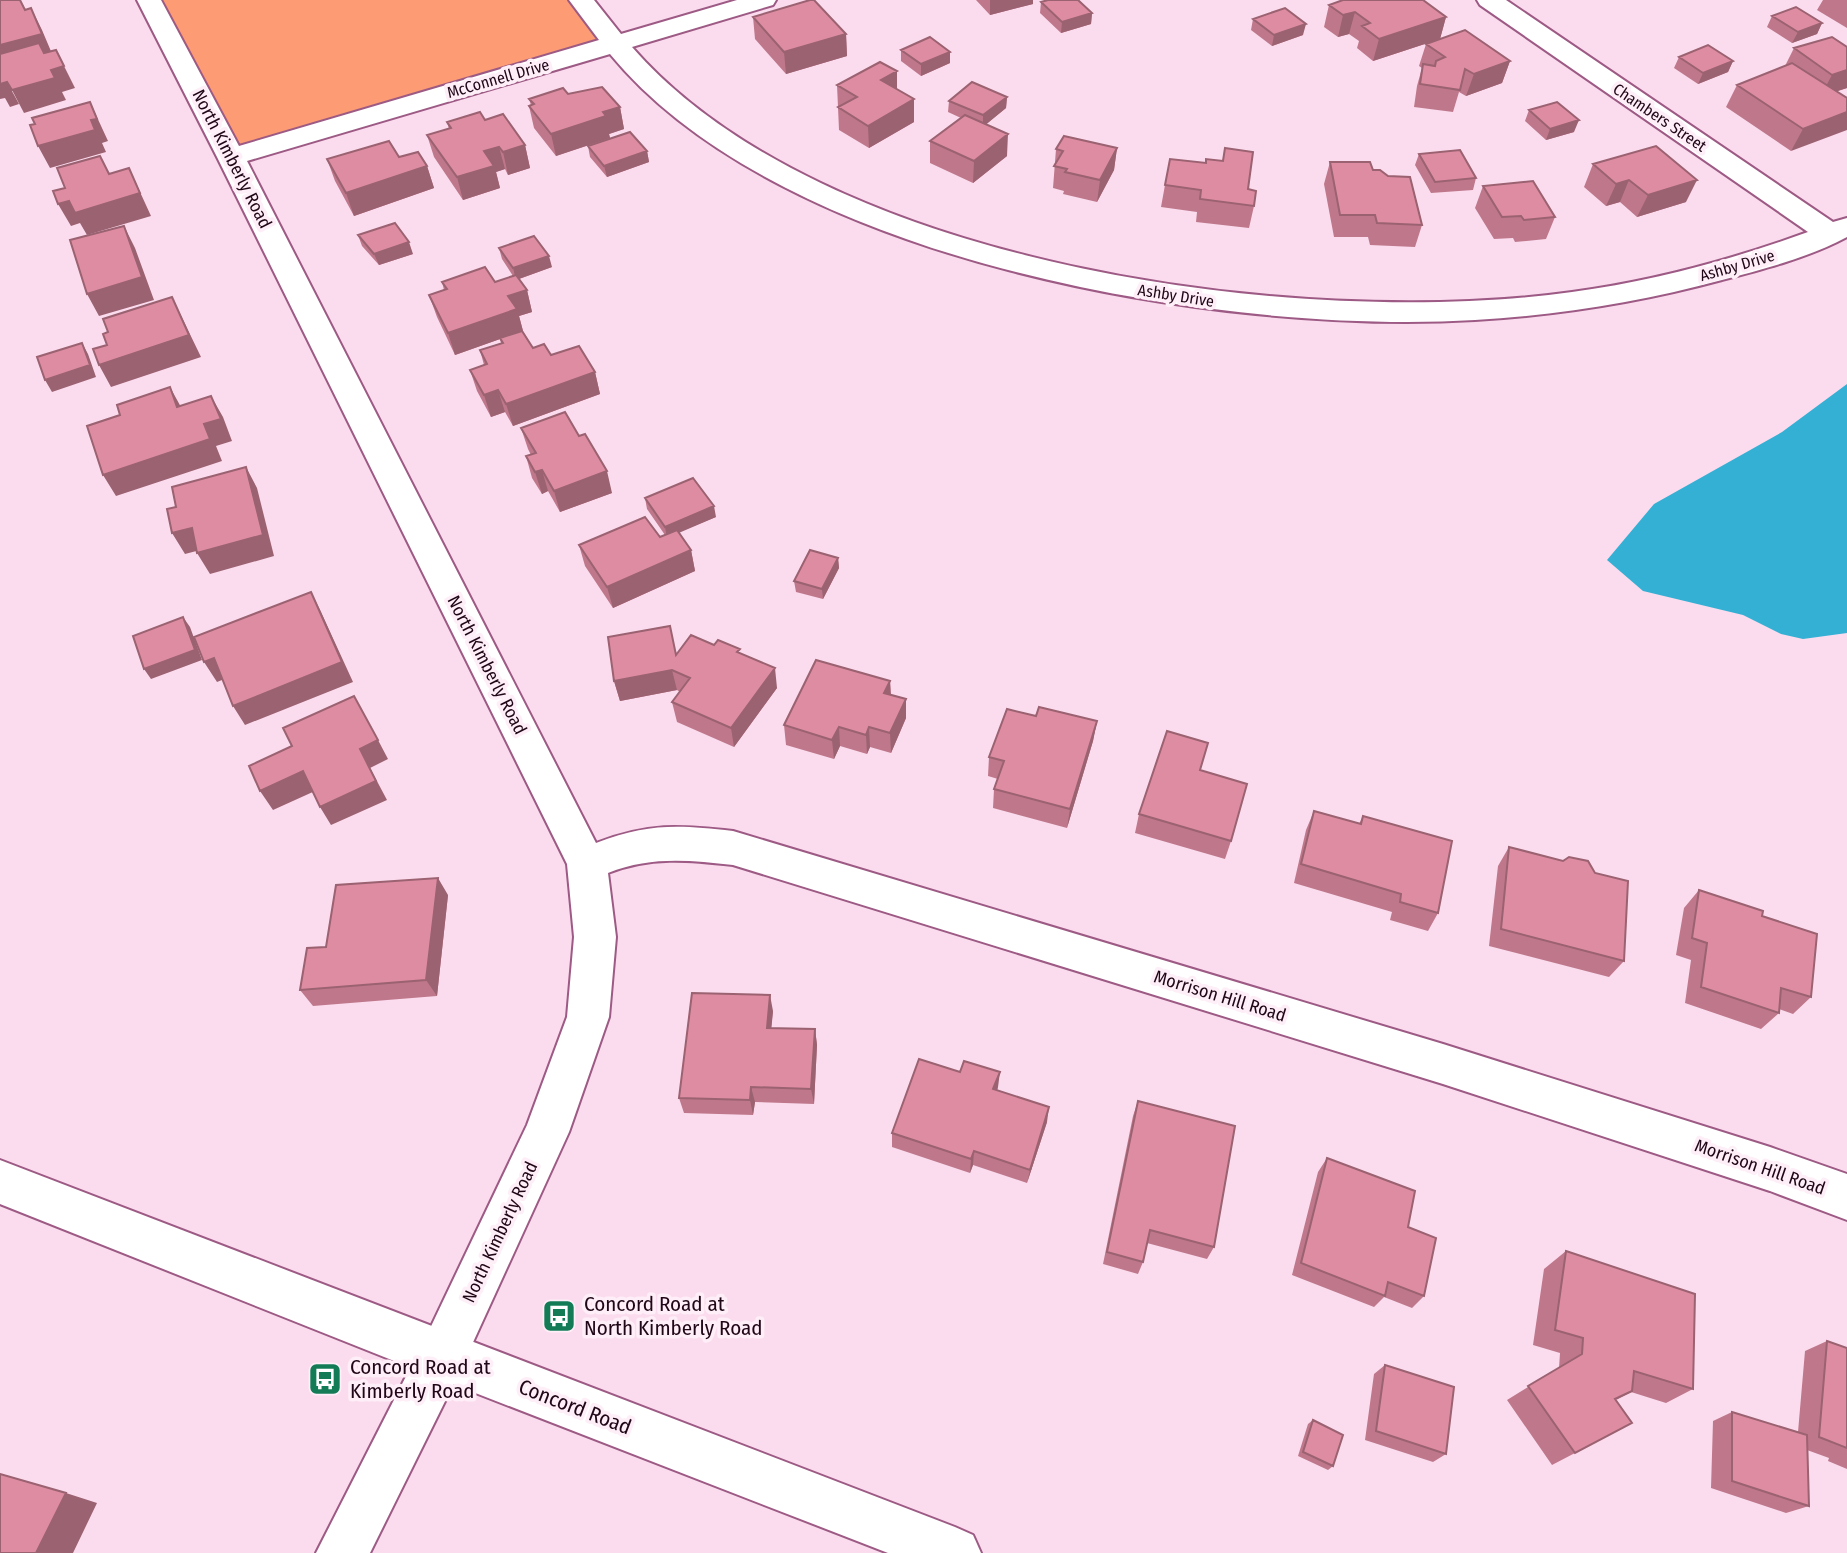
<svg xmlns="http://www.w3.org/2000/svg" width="1847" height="1553" font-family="'Fira Sans Condensed',sans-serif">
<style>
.green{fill:#fc9b74}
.water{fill:#34b0d5}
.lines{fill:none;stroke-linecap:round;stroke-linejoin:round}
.minor-casing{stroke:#9d5a84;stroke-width:4}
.secondary-casing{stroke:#9d5a84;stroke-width:4}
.minor{fill:#fff;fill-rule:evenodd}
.secondary{fill:#fff;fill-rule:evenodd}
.wall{fill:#bf788b}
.shaded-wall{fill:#9b6271}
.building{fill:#de8ca2;stroke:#9b6271;stroke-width:2}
.labels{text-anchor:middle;stroke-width:7;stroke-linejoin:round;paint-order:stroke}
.far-street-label{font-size:16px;fill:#200718;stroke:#feeef7}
.street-label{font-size:18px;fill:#200718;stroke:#feeef7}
.near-poi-label{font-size:21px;fill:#200718;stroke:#feeef7;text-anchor:start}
.near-street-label{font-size:21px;fill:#200718;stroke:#feeef7}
</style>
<rect width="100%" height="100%" fill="#fbdcee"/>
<!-- green -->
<path class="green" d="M154,0H575L611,42L235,152Z"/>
<!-- water -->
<path class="water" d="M1847,384V633L1803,639L1781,634L1743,615L1643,591L1607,560L1654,504L1782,432Z"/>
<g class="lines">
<defs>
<path id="minor" d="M137,0H161L239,146L599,40L569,0H594L621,34L737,0H776L773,5L632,47C823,266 1297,330 1572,292C1653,281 1731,260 1808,232L1480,5L1477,0H1506L1833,222L1847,218V237C1810,257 1764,269 1722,280C1641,302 1559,315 1475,320C1218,335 781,262 610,54L247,161L596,843C649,823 678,825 733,831L1443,1044L1770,1147L1847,1174V1220L1770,1191L1443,1084L733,865C689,860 650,856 608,873L616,937L609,1017L569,1132L459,1373L370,1553H316L425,1339L527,1125L567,1017L574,937L567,864L217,157Z"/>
<path id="secondary" d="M0,1160L955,1527L973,1535L981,1553H888L442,1380L0,1204Z"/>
</defs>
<!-- minor casing -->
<use href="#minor" class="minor-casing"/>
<!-- secondary casing -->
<use href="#secondary" class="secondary-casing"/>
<!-- minor -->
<use href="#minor" class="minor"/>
<!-- secondary -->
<use href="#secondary" class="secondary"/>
</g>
<!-- wall -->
<path class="wall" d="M976,0H1033V4L990,15Z
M1823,0H1847V28L1817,10Z
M1041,2L1092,13L1091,24L1061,33L1040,13Z
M1329,5L1446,17L1440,39L1373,61L1357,48L1359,41L1349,34L1338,37L1324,27Z
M1772,16L1822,23L1817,34L1792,43L1767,27Z
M753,17L846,34L847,56L786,74L755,39Z
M1253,19L1303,35L1272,46L1251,30Z
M1426,44L1510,61L1502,83L1466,96L1459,92L1453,112L1414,107L1417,86L1422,68L1419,66Z
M1847,47V88L1837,91L1791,151L1726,107L1737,85L1785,66L1794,48Z
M901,50L950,52V63L921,76L901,61Z
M1679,57L1733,61L1728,72L1698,84L1674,68Z
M897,71V90L914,99V122L869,148L839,130L837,85Z
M568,94L620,107L624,129L609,134L610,138L556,156L534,128L529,106L531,105L529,99Z
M1007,97L1006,108L986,124L1007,156L973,183L930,163V141L961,118L948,112L949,101Z
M1529,110L1574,132L1546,140L1525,121Z
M485,120L525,145L530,168L508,175L505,169L496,172L500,188L463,200L434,157L427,135L449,129L447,122Z
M588,146L647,151L649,162L607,177L590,157Z
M1117,148L1114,170L1097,202L1063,194L1064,191L1053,188L1056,149Z
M1419,154L1476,178L1473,190L1431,193L1415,165Z
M399,157L427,166L434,188L354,216L335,181L327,159Z
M1330,162L1373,170L1422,225L1415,247L1370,245L1368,237H1334L1324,184Z
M1593,164L1686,202L1637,217L1620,202L1606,206L1584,187Z
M1165,185L1248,189L1254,206L1249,228L1196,222L1197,212L1161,207Z
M1483,186L1555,217L1546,239L1515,242L1513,238L1494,239L1475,208Z
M358,235L413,254L379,265L362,246Z
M499,248L552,267L519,279L527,290L532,312L519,316L523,331L533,348L595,372L600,394L513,426L505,412L491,417L477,391L470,370L484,365L480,350L501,343L500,339L455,355L437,317L429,295L444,290L442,282H495L513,276L502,259Z
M521,428L612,493L560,512L548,491L542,494L532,478L526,456L531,455L528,449Z
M645,498L716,517L679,532L691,550L695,571L613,608L585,566L579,545L660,537L665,535L647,509Z
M838,558L839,568L823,599L796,592L794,581Z
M714,645L741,654L777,688L734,747L677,722L672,702L680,692L677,690L620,701L614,681L676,655Z
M890,681L891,695L906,699V718L891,753L870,747L867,754L840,746L834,759L786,745L784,725Z
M1036,716L1097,721L1093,741L1067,828L993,808L994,789L998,779L988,776L989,757Z
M1201,771L1231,841L1225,859L1135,833L1139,814Z
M1314,811L1359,824L1363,816L1438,913L1428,931L1390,920L1392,912L1294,883L1306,830Z
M1509,847L1624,961L1609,977L1489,946L1498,866Z
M1699,890L1762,916L1811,997L1793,1014L1779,1009V1013L1761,1029L1685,1003L1691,960L1676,955L1684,908Z
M448,895L437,996L313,1006L300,990L326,947Z
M773,1011L771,1028L815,1029L817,1045L814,1104L755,1102L753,1115L684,1113L679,1098Z
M998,1087L997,1091L1047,1122L1027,1183L973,1165L970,1173L892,1147V1133Z
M1138,1101L1214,1247L1207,1259L1147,1243L1143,1262L1138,1274L1103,1264L1133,1116Z
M1327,1158L1424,1296L1412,1308L1384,1297L1374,1307L1292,1275L1318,1172Z
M1566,1251L1693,1389L1666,1403L1631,1392L1616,1400L1575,1453L1552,1465L1507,1400L1559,1368L1560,1353L1533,1345L1544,1269Z
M1827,1341L1847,1348V1469L1828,1461L1829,1458L1807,1450L1809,1506L1786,1513L1711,1488L1713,1421L1732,1412L1798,1432L1805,1351Z
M1385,1365L1446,1454L1433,1462L1365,1440L1374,1374Z
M1313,1420L1333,1466L1328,1470L1298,1456L1308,1424Z"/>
<!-- shaded-wall -->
<path class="shaded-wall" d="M990,0H1033V4L990,15Z
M31,8L42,30L53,56L0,71V45Z
M1355,12L1349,34L1338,37L1343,15Z
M1092,13L1091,24L1061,33L1062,22Z
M1446,17L1440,39L1373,61L1379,39Z
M1822,23L1817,34L1792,43L1798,32Z
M1306,24L1303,35L1272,46L1274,35Z
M846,34L847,56L786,74L784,52Z
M950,52V63L921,76V64Z
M1510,61L1502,83L1466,96L1474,74Z
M1733,61L1728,72L1698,84L1703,73Z
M64,66L75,88L62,92L66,100L24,113L12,90L51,70Z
M1847,70V88L1820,97L1832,75Z
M897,71V94L881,80Z
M7,82L19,104L10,107L5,98L0,99V84Z
M1007,97L1006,108L983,127V115Z
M914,99V122L869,148L868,126Z
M90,102L108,141L102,143L106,152L50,168L38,146L91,120Z
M620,107L624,129L609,134L610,138L556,156L551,134L603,112Z
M1847,112V130L1791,151L1803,129Z
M1579,120L1574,132L1546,140L1550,129Z
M1008,134L1007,156L973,183L974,161Z
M525,145L530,168L508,175L503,152Z
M499,147L505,169L496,172L500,188L463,200L457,177L484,151Z
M1117,148L1114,170L1097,202L1100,180Z
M647,151L649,162L607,177L604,166Z
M427,166L434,188L354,216L346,193Z
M129,168L151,216L87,235L80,223L71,226L58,204Z
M1629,180L1620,202L1606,206L1616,184Z
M1697,180L1686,202L1637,217L1648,195Z
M124,226L135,248L154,300L99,316L87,294Z
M409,242L413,254L379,265L374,254Z
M549,256L552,267L516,280L513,268Z
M527,290L532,312L519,316L523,331L455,355L448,333L508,296Z
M172,297L201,357L111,387L99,365Z
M82,343L88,354L96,377L52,392L45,380Z
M595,372L600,394L513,426L506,404Z
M170,387L182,409L177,407Z
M498,390L505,412L491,417L484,395Z
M211,396L223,417L232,441L216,446L222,461L116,496L103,475L204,424Z
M246,467L257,488L274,556L210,574L197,553Z
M542,470L548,491L542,494L535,472Z
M607,471L612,493L560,512L554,491Z
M714,506L716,517L667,538L665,527Z
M192,528L204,549L185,554L172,533Z
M691,550L695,571L613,608L607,587Z
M838,558L839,568L823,599L822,589Z
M311,592L321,612L353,682L245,725L233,706Z
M183,617L190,627L202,660L151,679L144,669Z
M214,658L227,678L217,682L204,662Z
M775,668L777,688L734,747L731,728Z
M672,670L677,690L620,701L614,681Z
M890,681L891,701L884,693Z
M906,699V718L891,753L890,733Z
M1097,721L1093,741L1067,828L1070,809Z
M839,727L840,746L834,759L832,740Z
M869,727L870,747L867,754L866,735Z
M378,740L388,759L370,768L387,800L331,825L320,807L360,749Z
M303,771L315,791L273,810L260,791Z
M438,878L448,895L437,996L426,980Z
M770,995L773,1011L770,1043L767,1028Z
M815,1029L817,1045L814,1104L811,1089Z
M1000,1072L998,1087L992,1104L993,1089Z
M751,1087L755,1102L753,1115L750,1100Z
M1049,1107L1047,1122L1027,1183L1030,1170Z
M974,1151L973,1165L970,1173L971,1159Z
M66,1493L97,1503L73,1553H36Z"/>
<!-- building -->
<path class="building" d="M0,0H20L25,10L31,8L42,34L0,45Z
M810,0H814L846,34L784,52L753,17Z
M1048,0H1078L1092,13L1062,22L1041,2Z
M1343,0H1423L1446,17L1379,39L1362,26L1370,23L1355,12L1343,15L1329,5Z
M1796,7L1822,23L1798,32L1772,16Z
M1285,8L1306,24L1274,35L1253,19Z
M1465,30L1510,61L1474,74L1465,69L1460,90L1420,84L1423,64L1435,66L1436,61L1445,57L1426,44Z
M930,37L950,52L921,64L901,50Z
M1832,37L1847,47V70L1832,75L1794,48Z
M39,43L44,53L56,50L64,66L51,70L55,78L12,90L7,82L0,84V54Z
M1708,45L1733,61L1703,73L1679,57Z
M880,62L897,71L881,80L914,99L868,126L838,107L857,97L837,85Z
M1792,63L1847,98V112L1803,129L1737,85Z
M972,82L1007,97L983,115L949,101Z
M602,87L620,107L603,112L606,116L551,134L529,106L534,104L529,99L563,88L568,94Z
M90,102L97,119L91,120L95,130L38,146L30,125L35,124L32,118Z
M1557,102L1579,120L1550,129L1529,110Z
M480,112L485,120L503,114L525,145L503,152L499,147L484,151L494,166L457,177L427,135L451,128L447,122Z
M965,115L1008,134L974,161L930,141Z
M630,132L647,151L604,166L588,146Z
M1064,136L1117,148L1100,180L1065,172L1067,169L1054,166L1063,151L1056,149Z
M389,141L399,157L418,152L427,166L346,193L327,159Z
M1656,146L1697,180L1648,195L1629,180L1616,184L1593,164Z
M1225,148L1253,152L1248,189L1256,191L1254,206L1200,199L1201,190L1165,185L1170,159L1206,163V159L1223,161Z
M1460,150L1476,178L1435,182L1419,154Z
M100,156L109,174L129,168L140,193L75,213L69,201L58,204L53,191L65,188L57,168Z
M1330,162H1370L1373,170H1380L1388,176L1410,177L1422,225L1377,223L1375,215H1340Z
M1533,181L1555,217L1524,220L1521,216L1502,217L1483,186Z
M395,223L409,242L374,254L358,235Z
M124,226L142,277L87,294L70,240Z
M534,236L549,256L513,268L499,248Z
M485,267L495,282L516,275L527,290L508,296L517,309L448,333L429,295L447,289L442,282Z
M172,297L189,335L99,365L93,349L107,345L103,334L108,332L103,319Z
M522,331L533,348L544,344L551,355L579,346L595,372L506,404L498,390L484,395L470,370L487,364L480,350L503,343L500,338Z
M82,343L90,365L45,380L37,357Z
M170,387L177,407L211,396L221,419L204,424L210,439L103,475L87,426L120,415L117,405Z
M565,412L579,436L585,434L607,471L554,491L542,470L535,472L526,456L536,453L521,428Z
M246,467L263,535L197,553L192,528L172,533L167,509L176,507L172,487Z
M693,478L714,506L665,527L645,498Z
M645,517L660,537L677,530L691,550L607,587L579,545Z
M810,550L838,558L822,589L794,581Z
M311,592L342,662L233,706L214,658L204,662L194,637Z
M183,617L195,650L144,669L133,636Z
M670,626L676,655L691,635L714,645L718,640L740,649L737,652L775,668L731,728L672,702L690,678L672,670L614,681L608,637Z
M816,660L890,681L884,693L906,699L890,733L869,727L866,735L839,727L832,740L784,725Z
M354,696L378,740L360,749L376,781L320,807L303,771L260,791L249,766L292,746L283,728Z
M1039,707L1097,721L1070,809L994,789L1004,761L989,757L1007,709L1036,716Z
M1167,731L1208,743L1200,770L1247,784L1231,841L1139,814Z
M1314,811L1361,824L1363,816L1452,841L1438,913L1400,902L1401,894L1301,864Z
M1509,847L1563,861L1569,857L1588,861L1595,873L1628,881L1624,961L1501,929Z
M438,878L426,980L300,990L307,948L326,947L336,885Z
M1699,890L1763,911L1762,916L1817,934L1811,997L1781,988L1779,1013L1701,987L1707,943L1692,938Z
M692,993L770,995L767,1028L815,1029L811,1089L751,1087L750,1100L679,1098Z
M919,1059L960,1072L964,1061L1000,1072L993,1089L1049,1107L1030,1170L974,1151L971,1159L892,1133Z
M1138,1101L1235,1126L1214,1247L1150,1230L1143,1262L1107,1252Z
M1327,1158L1415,1191L1408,1227L1436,1238L1424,1296L1388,1282L1385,1296L1301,1263Z
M1566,1251L1695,1294L1693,1389L1634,1371L1632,1391L1615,1399L1632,1423L1575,1453L1528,1386L1582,1354L1583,1338L1555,1330Z
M1827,1341L1847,1348V1448L1819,1437Z
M1385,1365L1454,1387L1446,1454L1376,1431Z
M1732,1412L1807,1435L1809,1506L1732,1481Z
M1313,1420L1343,1435L1333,1466L1303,1452Z
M0,1474L66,1493L36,1553H0Z"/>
<!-- icons -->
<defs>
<symbol id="bus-square" viewBox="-11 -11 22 22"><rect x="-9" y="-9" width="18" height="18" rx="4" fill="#137c57" stroke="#feeef7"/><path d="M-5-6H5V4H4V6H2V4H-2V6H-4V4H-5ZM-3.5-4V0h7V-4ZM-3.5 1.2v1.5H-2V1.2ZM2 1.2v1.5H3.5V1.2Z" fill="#fff"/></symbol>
</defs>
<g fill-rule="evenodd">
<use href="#bus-square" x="540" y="1297" width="38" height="38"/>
<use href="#bus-square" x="306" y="1360" width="38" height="38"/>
</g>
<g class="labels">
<!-- far-street labels -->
<g class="far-street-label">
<text transform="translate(498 78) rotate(-16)" y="6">McConnell Drive</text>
<text transform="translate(1660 117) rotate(34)" y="6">Chambers Street</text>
<text transform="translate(1737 265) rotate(-16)" y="6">Ashby Drive</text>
<text transform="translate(1176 295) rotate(9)" y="6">Ashby Drive</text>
</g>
<!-- street labels -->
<g class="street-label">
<text transform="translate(232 159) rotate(63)" y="6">North Kimberly Road</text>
<text transform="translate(487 665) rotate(63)" y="6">North Kimberly Road</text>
<text transform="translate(1220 996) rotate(17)" y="6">Morrison Hill Road</text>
<text transform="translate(1760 1167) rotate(19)" y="6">Morrison Hill Road</text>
<text transform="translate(500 1232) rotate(-65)" y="6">North Kimberly Road</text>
</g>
<!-- near-poi labels -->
<g class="near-poi-label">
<text x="584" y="1311">Concord Road at<tspan x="584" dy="24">North Kimberly Road</tspan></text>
<text x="350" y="1374">Concord Road at<tspan x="350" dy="24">Kimberly Road</tspan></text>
</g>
<!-- near-street labels -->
<g class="near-street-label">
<text transform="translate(575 1407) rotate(21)" y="7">Concord Road</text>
</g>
</g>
</svg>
